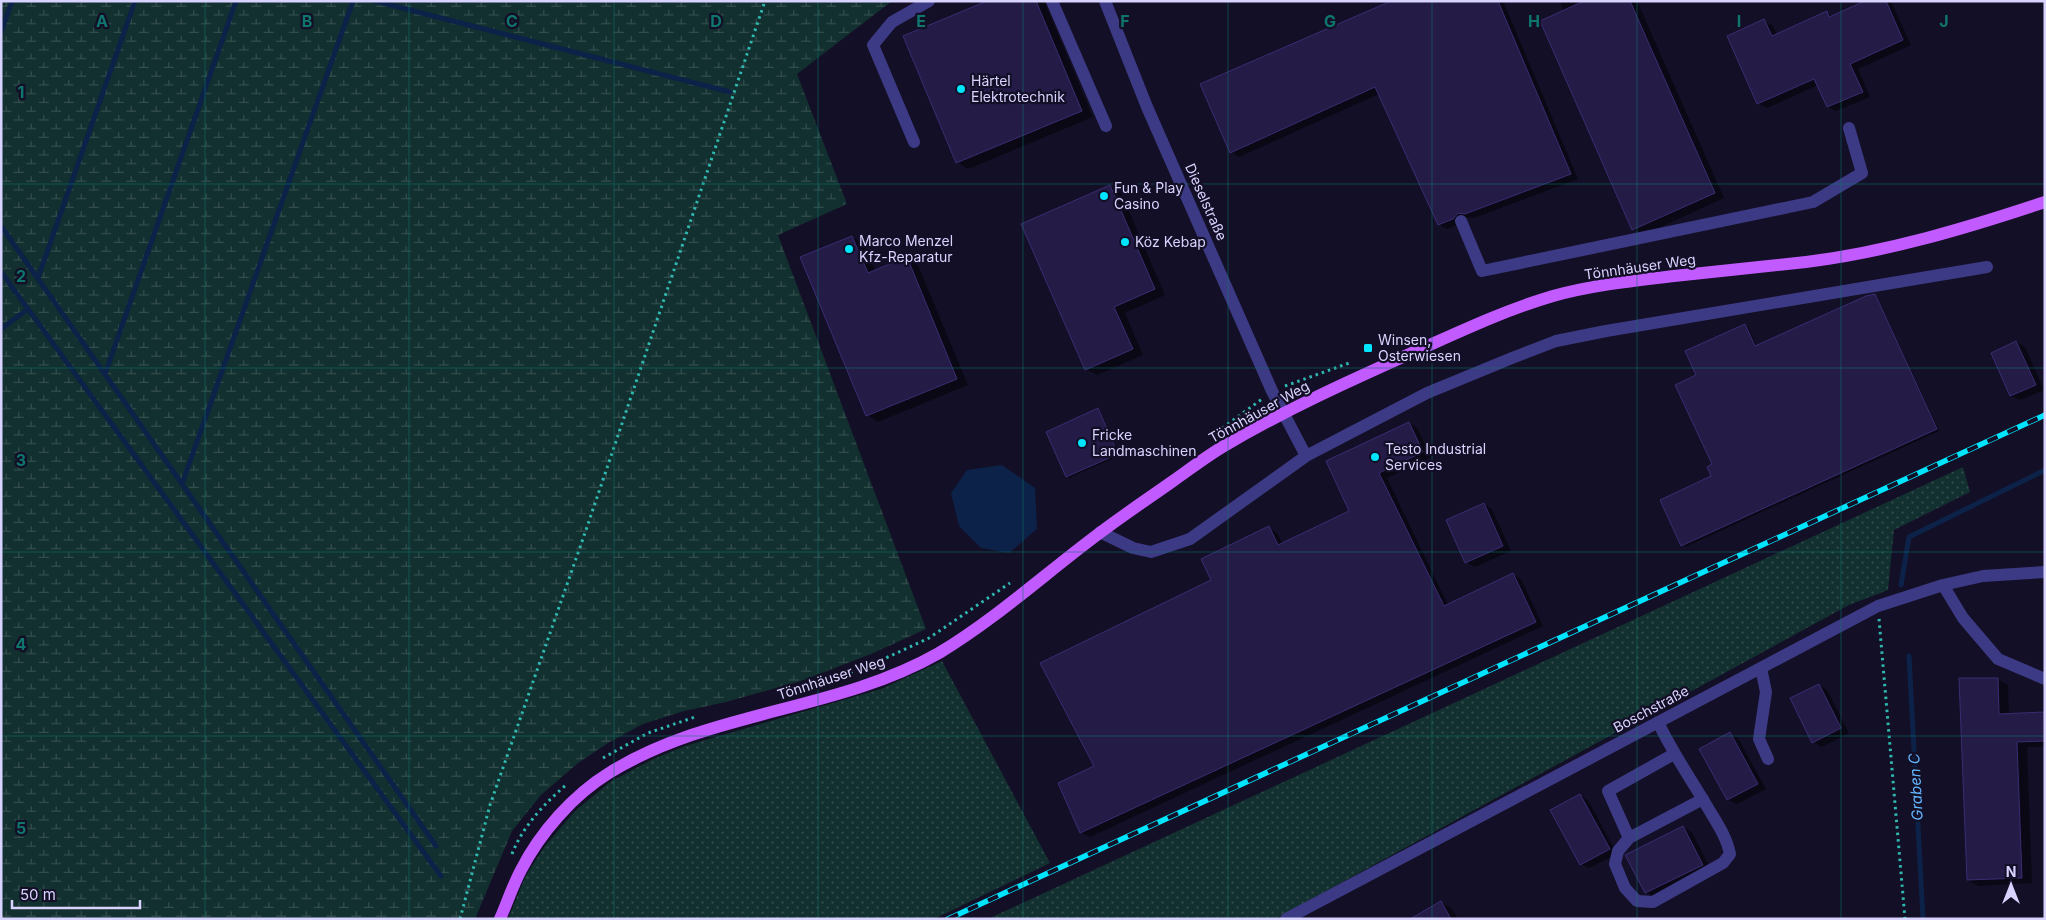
<svg xmlns="http://www.w3.org/2000/svg" width="2046" height="920" font-family="Inter,sans-serif">
<style>
.grass{fill:url(#grass-dots)}
.wetland{fill:url(#wetland-marsh)}
.water{fill:#0c2248}
.shadow{fill:#0007}
.lines{fill:none;stroke-linecap:round;stroke-linejoin:round}
.stream{stroke:#0c2248;stroke-width:5}
.building{fill:#241b47;stroke:#3b2d73}
.path{stroke:#2fb8b0;stroke-width:3;stroke-dasharray:2.5 4;stroke-linecap:butt}
.minor{stroke:#3d3a85;stroke-width:12}
.major{stroke:#c25bff;stroke-width:12}
.rail-casing{stroke:#00e5ff;stroke-width:5.5}
.rail{stroke:#130f26;stroke-width:4;stroke-dasharray:11;stroke-linecap:butt}
.grid{fill:none;stroke:#0f766e;stroke-width:1;stroke-opacity:0.55}
.poi-dot{fill:#00e5ff;stroke:#130f26;stroke-width:2}
.labels{text-anchor:middle;stroke-width:4.5;stroke-linejoin:round;paint-order:stroke}
.poi-label{font-size:14px;fill:#d9d4ff;stroke:#130f26;text-anchor:start}
.street-label{font-size:14px;fill:#d9d4ff;stroke:#130f26}
.water-label{font-size:15px;font-style:italic;fill:#62b6ff;stroke:#130f26}
.grid-label{font-size:16px;text-anchor:middle;font-weight:bold;fill:#0f766e;stroke:#130f26;stroke-width:4.5;stroke-linejoin:round;paint-order:stroke}
</style>
<defs>
<pattern id="grass-dots" width="8" height="8" patternUnits="userSpaceOnUse" patternTransform="scale(1.25)"><rect width="8" height="8" fill="#12302f"/><path d="M2 2h.1M6 6h.1" fill="none" stroke="#344d4e" stroke-width="1.8" stroke-linecap="round"/></pattern>
<pattern id="wetland-marsh" width="20" height="14" patternUnits="userSpaceOnUse" patternTransform="scale(1.25)"><rect width="20" height="14" fill="#12302f"/><path d="M1 5h8M5 5V1M11 12h8M15 12V8" fill="none" stroke="#344d4e"/></pattern>
</defs>
<rect width="100%" height="100%" fill="#130f26"/>
<!-- grass -->
<path class="grass" d="M1963,467L1970,492L1894,530L1888,590L1849,605L1275,919H988Z
M942,661L1050,863L934,919H508L525,877L545,846L575,811L610,782L651,760L685,746L881,689Z"/>
<!-- wetland -->
<path class="wetland" d="M1,1H892L797,74L847,204L778,235L926,629L871,654L801,681L726,702L684,711L643,724L608,743L578,763L541,795L512,831L475,919H1Z"/>
<!-- water -->
<path class="water" d="M1002,465L1035,488L1037,529L1009,553L981,548L959,526L951,493L967,470Z"/>
<!-- shadow -->
<path class="shadow" d="M990,1H1044L1093,117L968,169L957,162Z
M1394,1H1503L1578,179L1474,218L1467,217L1462,223L1447,229L1439,224L1379,94L1239,157L1231,152Z
M1560,1H1637L1724,198L1643,235L1633,229Z
M1868,1H1891L1911,45L1858,69L1870,97L1836,111L1828,107L1818,85L1767,108L1758,103L1764,21L1773,26L1777,35L1827,13L1833,16Z
M1110,187L1121,193L1165,295L1125,313L1143,355L1097,375L1086,369Z
M852,237L864,244L875,271L907,258L918,265L968,385L878,422L867,415Z
M1874,295L1877,297L1939,431L1685,547L1682,545L1712,477L1713,464L1698,376L1745,325L1748,327L1757,347Z
M2016,342L2025,347L2044,390L2020,400L2011,396L1992,353Z
M1098,410L1100,411L1120,455L1069,478L1067,476Z
M1409,423L1417,428L1431,457L1387,478L1448,605L1512,574L1521,579L1543,626L1090,837L1081,832L1096,766L1213,581L1269,528L1277,533L1283,544L1351,511Z
M1484,504L1492,509L1511,551L1475,567L1466,562Z
M1998,679L2008,685L2009,715L2045,713V747H2027L2032,883L1978,886L1968,880Z
M1819,685L1827,690L1849,733L1822,747L1813,742Z
M1730,734L1738,738L1766,789L1737,804L1728,800L1701,749Z
M1580,795L1588,800L1617,854L1589,868L1581,864Z
M1683,827L1692,832L1711,870L1654,897L1646,892Z
M1441,902L1452,909L1458,919H1413Z"/>
<g class="lines">
<!-- stream -->
<path class="stream" d="M375,1L730,92
M1,32L12,1
M1,226L436,846
M1,272L441,876
M38,278L135,1
M1,329L28,309
M105,374L236,1
M182,484L353,1
M1901,585L1909,537L2045,470
M1909,656L1923,919"/>
</g>
<!-- building -->
<path class="building" d="M987,1H1036L1082,111L956,163L903,36Z
M1391,1H1498L1571,174L1465,214L1458,213L1453,219L1438,225L1375,87L1230,153L1200,84Z
M1584,1H1630L1715,193L1632,230L1540,21Z
M1865,1H1886L1903,40L1850,64L1863,92L1827,107L1814,79L1757,104L1727,36L1764,19L1772,36L1827,11L1829,17Z
M1110,185L1155,289L1114,307L1133,349L1085,370L1021,224Z
M852,236L868,273L907,257L957,379L866,416L800,257Z
M1875,294L1937,429L1681,546L1660,500L1711,476L1707,467L1712,464L1675,385L1696,375L1685,351L1745,324L1755,346L1866,296Z
M2016,341L2036,385L2010,396L1991,353Z
M1098,408L1118,454L1066,477L1046,432Z
M1409,422L1423,452L1379,473L1444,606L1513,573L1536,622L1080,833L1058,783L1094,766L1040,663L1211,580L1201,559L1269,526L1278,545L1349,511L1326,461Z
M1484,503L1503,546L1465,563L1446,520Z
M1959,678H1998L1999,714L2044,712L2045,741L2017,742L2022,878L1967,880Z
M1819,684L1841,728L1812,743L1790,698Z
M1730,732L1758,784L1727,800L1699,749Z
M1580,794L1610,849L1580,865L1550,810Z
M1683,826L1703,865L1645,893L1625,855Z
M1441,901L1451,919H1410Z"/>
<g class="lines">
<!-- path -->
<path class="path" d="M1285,386L1352,362
M1217,432L1262,399
M1879,619L1905,919
M838,677L875,663L929,638L1010,583
M603,758L648,733L695,717
M512,854C523,826 544,804 566,785
M460,919L490,805L586,530L765,1"/>
<!-- minor -->
<path class="minor" d="M1052,1L1106,126
M1105,1L1147,107L1272,391L1306,456L1427,393L1512,358L1556,341L1606,331L1987,267
M914,142L873,45L892,22L929,1
M1461,221L1482,271L1813,202L1862,173L1849,128
M1100,532L1133,548L1151,552L1190,539L1306,456
M1943,585L1963,618L1998,659L2045,679
M1761,668L1766,692L1759,739L1768,759
M1658,722C1673,754 1693,782 1711,813C1719,826 1727,839 1730,854L1723,863L1653,902L1637,901L1625,888L1615,864L1618,851L1629,838L1703,799
M1629,838L1608,791L1674,754
M1286,919L1878,606L1943,585L1983,576L2045,572"/>
<!-- major -->
<path class="major" d="M500,919C507,903 513,885 521,870C540,833 573,795 609,773C710,710 836,712 939,653C997,618 1047,572 1101,532C1125,514 1149,498 1173,481C1190,469 1207,456 1224,446C1285,410 1349,381 1414,352C1459,332 1505,310 1553,296C1592,285 1633,281 1674,276C1718,271 1762,267 1806,262C1887,252 1967,228 2045,202"/>
<defs>
<path id="rail" d="M948,919L2045,415"/>
</defs>
<!-- rail casing -->
<use href="#rail" class="rail-casing"/>
<!-- rail -->
<use href="#rail" class="rail"/>
</g>
<!-- grid -->
<path class="grid" d="M205,1V919M409,1V919M614,1V919M818,1V919M1023,1V919M1228,1V919M1432,1V919M1637,1V919M1841,1V919M1,184H2045M1,368H2045M1,552H2045M1,736H2045"/>
<!-- markers -->
<g class="poi-dot">
<circle cx="961" cy="89" r="5"/>
<circle cx="1104" cy="196" r="5"/>
<circle cx="1125" cy="242" r="5"/>
<circle cx="849" cy="249" r="5"/>
<rect x="1363" y="343" width="10" height="10" rx="2.5"/>
<circle cx="1082" cy="443" r="5"/>
<circle cx="1375" cy="457" r="5"/>
</g>
<g class="labels">
<!-- poi labels -->
<g class="poi-label">
<text x="971" y="86">Härtel<tspan x="971" dy="16">Elektrotechnik</tspan></text>
<text x="1114" y="193">Fun &amp; Play<tspan x="1114" dy="16">Casino</tspan></text>
<text x="859" y="246">Marco Menzel<tspan x="859" dy="16">Kfz-Reparatur</tspan></text>
<text x="1135" y="247">Köz Kebap</text>
<text x="1378" y="345">Winsen,<tspan x="1378" dy="16">Osterwiesen</tspan></text>
<text x="1092" y="440">Fricke<tspan x="1092" dy="16">Landmaschinen</tspan></text>
<text x="1385" y="454">Testo Industrial<tspan x="1385" dy="16">Services</tspan></text>
</g>
<!-- street labels -->
<g class="street-label">
<text transform="translate(1206 202) rotate(66)" y="5">Dieselstraße</text>
<text transform="translate(1640 267) rotate(-8)" y="5">Tönnhäuser Weg</text>
<text transform="translate(1259 412) rotate(-29)" y="5">Tönnhäuser Weg</text>
<text transform="translate(831 678) rotate(-18)" y="5">Tönnhäuser Weg</text>
<text transform="translate(1651 709) rotate(-28)" y="5">Boschstraße</text>
</g>
<!-- water labels -->
<g class="water-label">
<text transform="translate(1916 787) rotate(-93)" y="5">Graben C</text>
</g>
</g>
<g class="grid-label">
<text x="102" y="27">A</text>
<text x="307" y="27">B</text>
<text x="512" y="27">C</text>
<text x="716" y="27">D</text>
<text x="921" y="27">E</text>
<text x="1125" y="27">F</text>
<text x="1330" y="27">G</text>
<text x="1534" y="27">H</text>
<text x="1739" y="27">I</text>
<text x="1944" y="27">J</text>
<text x="21" y="98">1</text>
<text x="21" y="282">2</text>
<text x="21" y="466">3</text>
<text x="21" y="650">4</text>
<text x="21" y="834">5</text>
</g>
<!-- border -->
<rect width="2046" height="920" fill="none" stroke="#d9d4ff" stroke-width="5"/>
<!-- north arrow -->
<g transform="translate(2011 885)" stroke="#130f26" stroke-width="4" paint-order="stroke">
<path d="M0-4L9 19L0 12L-9 19Z" fill="#d9d4ff"/>
<text y="-8" font-size="14" font-weight="bold" text-anchor="middle" fill="#d9d4ff">N</text>
</g>
<!-- scale -->
<path d="M12 900v8h128v-8" fill="none" stroke="#d9d4ff" stroke-width="2.5"/>
<text x="20" y="900" font-size="15" fill="#d9d4ff" stroke="#130f26" stroke-width="4" paint-order="stroke">50 m</text>
</svg>
